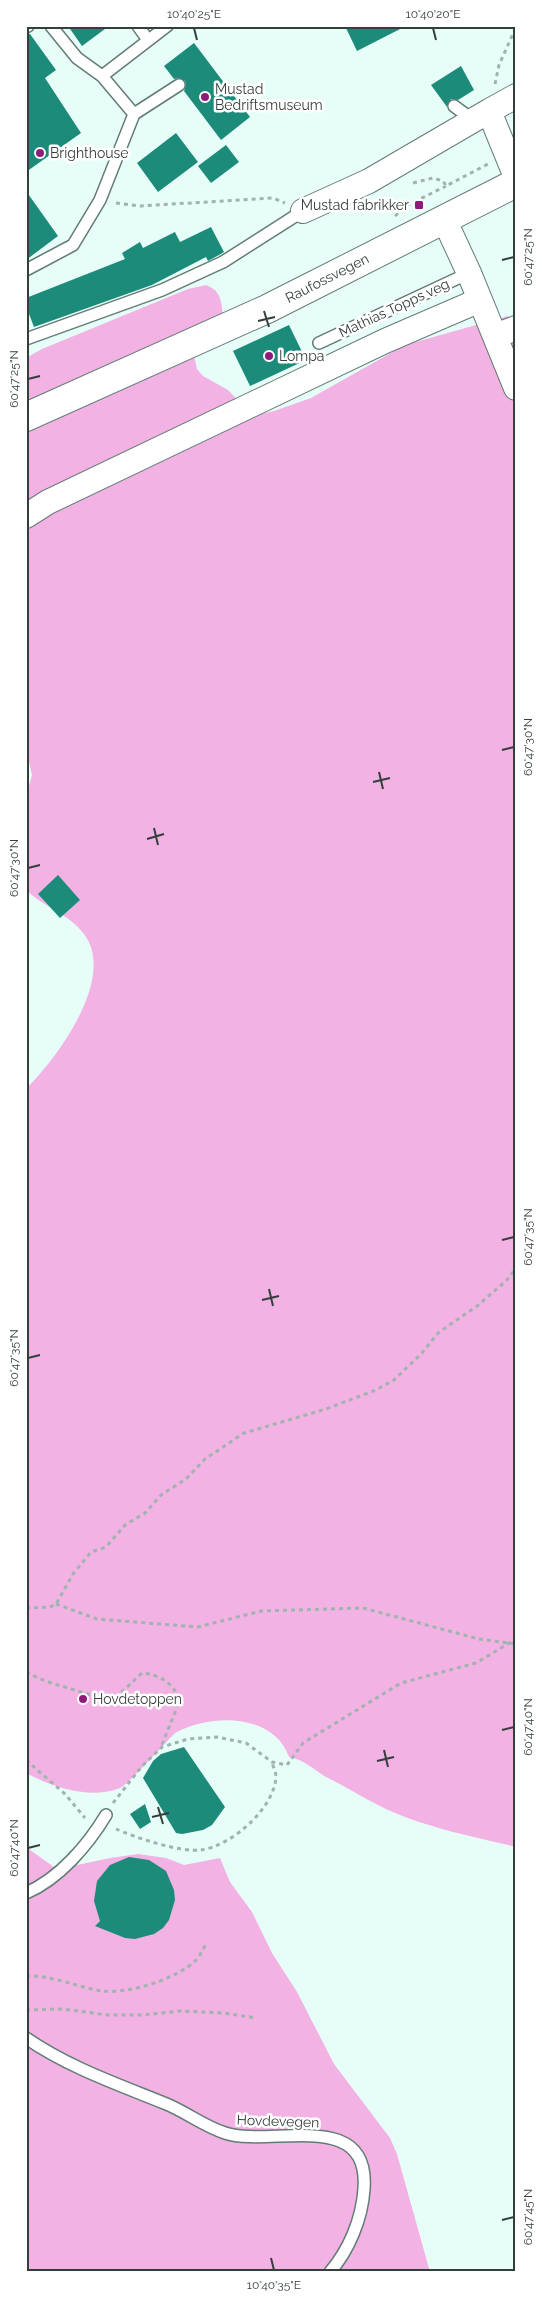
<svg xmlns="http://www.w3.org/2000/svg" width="542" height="2298" font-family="Raleway,sans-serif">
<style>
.forest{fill:#f2b2e4}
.building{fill:#1c8b7a}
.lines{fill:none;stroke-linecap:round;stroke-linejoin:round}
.lane-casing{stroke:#637c76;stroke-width:14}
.street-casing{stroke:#637c76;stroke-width:26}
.secondary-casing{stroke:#637c76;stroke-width:30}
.path{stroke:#a1b3ae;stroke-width:3;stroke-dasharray:4 4;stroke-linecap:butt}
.lane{stroke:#fff;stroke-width:11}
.street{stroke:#fff;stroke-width:24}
.secondary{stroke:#fff;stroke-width:28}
.ticks{fill:none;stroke:#343f3c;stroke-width:2}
.poi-dot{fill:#8d1b7c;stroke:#fff;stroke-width:2}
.labels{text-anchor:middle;stroke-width:5;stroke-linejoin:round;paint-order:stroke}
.poi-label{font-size:14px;fill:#343f3c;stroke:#fff;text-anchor:start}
.street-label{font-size:14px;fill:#343f3c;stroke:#fff}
.neatline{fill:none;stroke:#343f3c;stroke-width:2}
.ticks-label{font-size:12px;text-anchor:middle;fill:#343f3c}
</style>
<rect width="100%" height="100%" fill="#e7fef8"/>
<!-- forest -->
<path class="forest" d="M206,285C221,291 221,300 223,315L193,351L197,369L203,376L228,390L248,411L256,415L274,411L311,398L405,345L508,316L516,331V1847C471,1836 422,1827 380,1806C362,1797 344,1786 326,1777C313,1769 305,1760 289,1757C274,1713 210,1713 175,1733C165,1743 129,1784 120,1788C91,1800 52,1787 26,1773V1089C57,1058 117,978 84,934C69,914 44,907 26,890V797L32,775L26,748V454L29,453L26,441V358L42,349L188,289Z
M26,1847L54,1867L63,1868L110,1858L138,1854L166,1858L184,1865L220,1858L230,1882L252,1912L272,1953L297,1992L334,2064L390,2138L397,2154L430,2272H26Z"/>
<!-- building -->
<path class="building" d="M68,26H109L82,46Z
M345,26H406L357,51Z
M26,34H30L56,70L45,78L81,133L26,172Z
M194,43L250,117L221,140L184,91L186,85L185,81L179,78L174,79L164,66Z
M461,66L474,90L458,100L451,99L447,107L431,85Z
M176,133L198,162L158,192L137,163Z
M226,145L239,162L211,183L198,166Z
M26,191L58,236L26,260Z
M211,227L224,252L219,255L208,261L206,257L152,285L34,327L26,306V298L125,259L122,253L140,242L143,248L175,232L180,242Z
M289,325L306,360L250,386L233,351Z
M58,875L80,900L60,918L38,894Z
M184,1747L225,1807L212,1825L203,1830L182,1834L176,1833L143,1778L153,1761L161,1754Z
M145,1804L151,1822L140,1829L130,1814Z
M129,1857L149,1860L166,1871L174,1890L175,1900L169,1920L163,1928L154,1934L135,1939L125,1938L95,1926L100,1921L94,1901L97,1881L110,1865Z"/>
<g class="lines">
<defs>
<path id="lane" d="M138,26L148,40
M26,27L28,26
M102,76L167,26
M454,106L473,120
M134,114L179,85
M26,270L73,245L100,200L134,114L102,76L77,58L51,26
M26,339L162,290L223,262L303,211
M319,343L469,273
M26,1893C59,1879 88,1845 106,1815
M26,2038C68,2067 117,2084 164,2103C185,2111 203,2126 225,2133C270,2148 370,2107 364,2189C362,2219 349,2250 330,2272"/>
<path id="street" d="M516,96L489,111L516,177
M303,211L369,181L489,111
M444,219L469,273L516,388
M495,336L516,328
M26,516L48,502L385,341L480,300"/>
<path id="secondary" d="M26,417L267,309L516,183"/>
</defs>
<!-- lane casing -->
<use href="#lane" class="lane-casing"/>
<!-- street casing -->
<use href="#street" class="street-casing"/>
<!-- secondary casing -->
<use href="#secondary" class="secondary-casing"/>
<!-- path -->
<path class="path" d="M495,84L499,65L516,27
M413,183L433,178L443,181L446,186L488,164
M116,203L140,206L273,198L285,203
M395,216L406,206L446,186
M56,1604L97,1619L198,1627L261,1611L363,1608L479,1639L516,1644
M26,1608L50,1607L56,1604L73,1574L91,1552L106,1547L125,1525L145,1513L161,1495L186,1479L205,1459L244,1433L326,1409L376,1390L394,1380L422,1353L438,1333L477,1306L506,1281L516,1268
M26,1672C51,1686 79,1689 106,1701H112L142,1673C158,1675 169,1680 177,1694L176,1710L161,1747
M26,1760L65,1794L85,1818
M113,1803L142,1766L162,1747L188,1739L217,1737L246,1743L272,1762L287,1765L303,1743L401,1683L476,1663L516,1639
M116,1829C134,1837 181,1853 201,1850C231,1846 274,1809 276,1777C276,1772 273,1767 272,1762
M26,1976C52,1975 77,1987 102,1991C129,1994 177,1979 196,1960C200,1956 203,1949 206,1944
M26,2010L63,2009L108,2015H143L180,2011L223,2013L257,2018"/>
<!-- lane -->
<use href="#lane" class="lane"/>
<!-- street -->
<use href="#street" class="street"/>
<!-- secondary -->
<use href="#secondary" class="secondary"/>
</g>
<!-- ticks -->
<path class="ticks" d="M194,28L197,40M433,28L436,40M502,260L514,257M264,311L269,327M258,321L275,317M28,379L40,376M502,750L514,747M379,772L383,789M373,782L390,778M154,828L158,845M147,839L164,834M28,868L40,865M502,1240L514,1237M269,1289L273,1306M262,1300L279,1296M28,1358L40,1355M502,1730L514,1727M384,1750L388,1767M377,1761L394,1757M158,1807L163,1824M152,1817L169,1813M28,1848L40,1845M502,2220L514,2217M271,2258L274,2270"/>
<!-- markers -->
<g class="poi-dot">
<circle cx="205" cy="97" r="5"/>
<circle cx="40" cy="153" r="5"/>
<rect x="414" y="200" width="10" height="10" rx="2.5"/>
<circle cx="269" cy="356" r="5"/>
<circle cx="83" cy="1699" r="5"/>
</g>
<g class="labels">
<!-- poi labels -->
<g class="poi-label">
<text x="215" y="94">Mustad<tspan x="215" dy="16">Bedriftsmuseum</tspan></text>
<text x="50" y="158">Brighthouse</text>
<text x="409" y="210" text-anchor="end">Mustad fabrikker</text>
<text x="279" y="361">Lompa</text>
<text x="93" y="1704">Hovdetoppen</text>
</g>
<!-- street labels -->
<g class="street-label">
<text transform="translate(327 278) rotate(-27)" y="5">Raufossvegen</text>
<text transform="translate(394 308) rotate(-25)" y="5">Mathias Topps veg</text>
<text transform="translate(278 2121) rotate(2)" y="5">Hovdevegen</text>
</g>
</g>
<!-- border -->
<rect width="542" height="2298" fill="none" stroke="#ffffff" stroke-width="55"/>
<rect x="28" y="28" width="486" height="2242" class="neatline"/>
<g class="ticks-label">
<text x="194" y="18">10°40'25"E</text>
<text x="433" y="18">10°40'20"E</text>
<text transform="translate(528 257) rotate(-90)" y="4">60°47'25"N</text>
<text transform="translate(14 379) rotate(-90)" y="4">60°47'25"N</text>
<text transform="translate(528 747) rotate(-90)" y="4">60°47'30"N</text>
<text transform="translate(14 868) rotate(-90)" y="4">60°47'30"N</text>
<text transform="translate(528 1237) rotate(-90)" y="4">60°47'35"N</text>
<text transform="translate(14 1358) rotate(-90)" y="4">60°47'35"N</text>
<text transform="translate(528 1727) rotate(-90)" y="4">60°47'40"N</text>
<text transform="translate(14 1848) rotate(-90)" y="4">60°47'40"N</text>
<text transform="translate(528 2217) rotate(-90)" y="4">60°47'45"N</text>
<text x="274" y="2289">10°40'35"E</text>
</g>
</svg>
